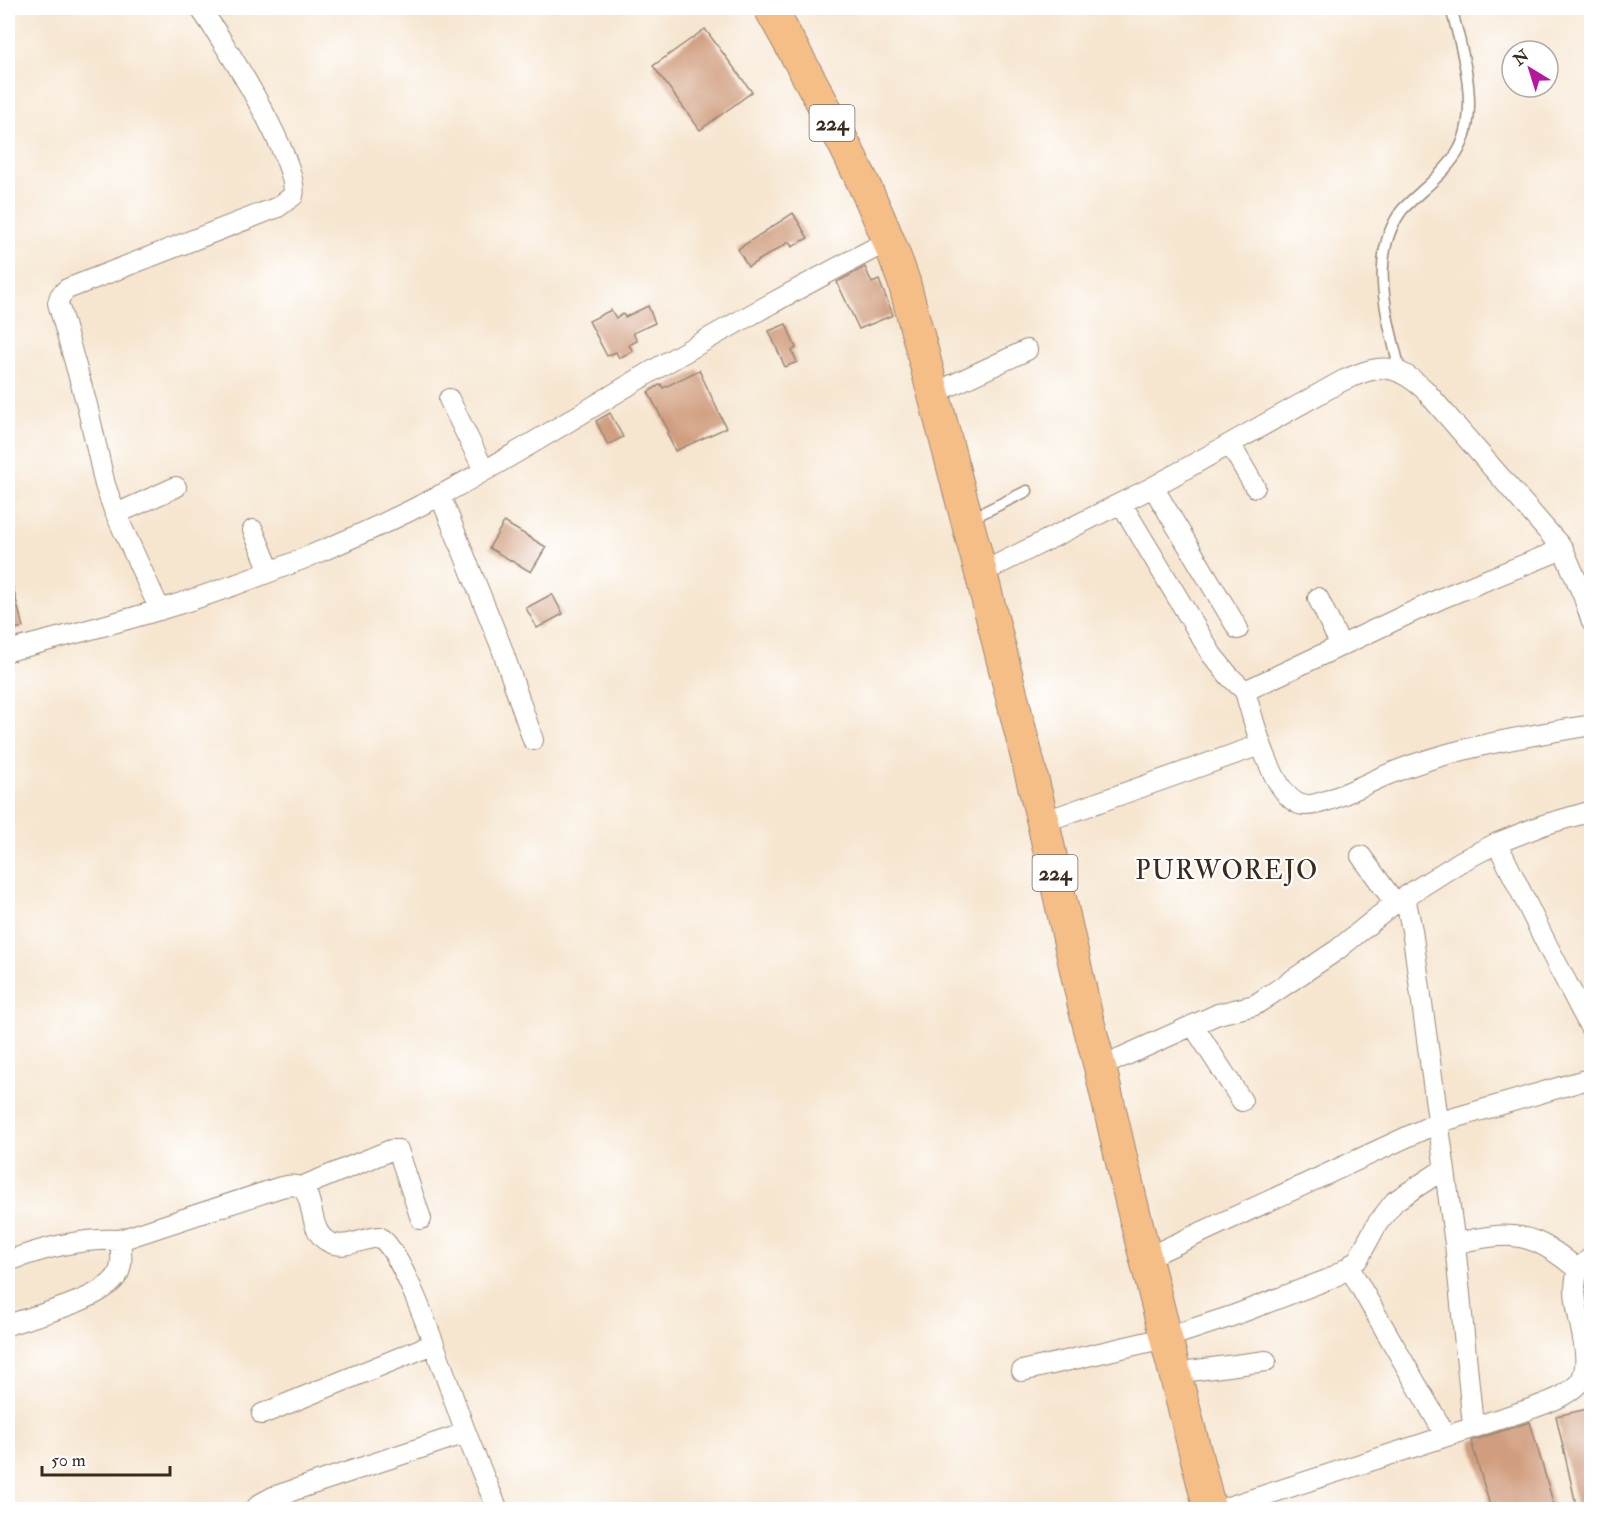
<svg xmlns="http://www.w3.org/2000/svg" width="1599" height="1517" font-family="'IM FELL Double Pica',serif">
<style>
.building{fill:#d09d7e}
.lines{fill:none;stroke-linecap:round;stroke-linejoin:round}
.service-casing{stroke:#988876;stroke-width:13}
.minor-casing{stroke:#988876;stroke-width:22}
.primary-casing{stroke:#988876;stroke-width:34}
.service{stroke:#fff;stroke-width:10}
.minor{stroke:#fff;stroke-width:20}
.primary{stroke:#f6be87;stroke-width:32}
.labels{text-anchor:middle;stroke-width:4.5;stroke-linejoin:round;paint-order:stroke}
.shield{fill:#fff;stroke:#766a62;stroke-width:1.5}
.shield-label{font-size:21px;font-weight:bold;fill:#3b2a1e}
.quarter-label{font-size:26px;letter-spacing:1.5px;fill:#3b2a1e;stroke:#fff}
</style>
<rect width="100%" height="100%" fill="#fff"/>
<filter id="ink" filterUnits="userSpaceOnUse"><feTurbulence type="fractalNoise" baseFrequency=".0167" numOctaves="2"/><feDisplacementMap in="SourceGraphic" scale="12" xChannelSelector="R" yChannelSelector="G"/><feConvolveMatrix kernelMatrix="1 2 1 2 8 2 1 2 1" color-interpolation-filters="sRGB"/></filter>
<filter id="wash" filterUnits="userSpaceOnUse"><feTurbulence type="fractalNoise" baseFrequency=".008" numOctaves="4" result="noise"/><feDisplacementMap in="SourceGraphic" scale="24" xChannelSelector="R" yChannelSelector="G"/><feGaussianBlur stdDeviation="1.35" result="paint"/><feColorMatrix in="noise" values="0 0 0 0 0 0 0 0 0 0 0 0 0 0 0 0 0 1.4 0 .05"/><feComposite in="paint" operator="in"/></filter>
<g filter="url(#wash)">
<rect width="100%" height="100%" fill="#f6e5cf"/>
<g id="blocks">
<!-- building -->
<path class="building" d="M705,29L752,92L700,130L653,66Z
M793,213L808,238L792,247L789,242L748,267L738,249Z
M865,267L872,283L879,280L893,315L859,329L837,282Z
M648,306L655,323L633,333L637,341L629,345L633,351L619,358L616,352L607,356L589,321L611,310L616,318L623,314L625,317Z
M786,324L796,348L792,351L797,362L785,367L769,331Z
M699,370L726,428L675,451L667,433L669,432L648,392L661,384L663,388Z
M610,413L623,437L608,445L596,421Z
M504,522L546,547L531,572L489,548Z
M12,584L23,627L8,631V585Z
M552,594L563,614L537,628L526,608Z
M1592,1408V1509H1577L1556,1416Z
M1530,1422L1555,1509H1491L1471,1441Z"/>
</g>
</g>
<g filter="url(#ink)">
<use href="#blocks" fill-opacity="0" stroke="#988876" stroke-width="1.5"/>
<g class="lines">
<defs>
<path id="service" d="M1400,371C1388,319 1367,257 1402,210C1420,191 1443,175 1457,153C1482,113 1462,49 1451,8
M970,519L1027,491"/>
<path id="minor" d="M933,394L1027,350
M449,399L484,470
M1230,444L1255,487
M1153,487L1238,629
M440,495L501,646L533,740
M1121,503L1212,655L1230,677L1245,691
M116,514L176,487
M253,530L270,571
M1563,549L1442,598L1245,691C1253,719 1271,792 1299,804C1316,811 1367,783 1384,776C1450,748 1521,737 1592,725
M981,573L1153,487L1342,381C1379,365 1392,361 1424,389L1563,549L1583,595L1592,622
M1318,598L1341,646
M160,610L114,510L105,485L87,405L58,303L60,296L67,289L278,207L293,196C302,165 221,37 200,8
M8,651C58,638 109,625 159,610C252,582 355,540 441,495C518,454 591,407 666,363C739,320 814,280 890,240
M1592,811L1543,825L1497,843L1546,943L1592,1031
M1043,822L1260,745
M1361,856L1395,903
M1405,897L1412,930L1455,1244L1473,1426
M1193,1025L1242,1101
M1100,1067L1218,1014L1255,1005L1337,950L1395,903L1460,862L1497,843
M301,1187L391,1150H398L421,1219
M1455,1244C1510,1229 1535,1232 1578,1270
M1146,1258L1437,1123L1592,1078
M8,1261C44,1248 81,1238 120,1240L281,1187C287,1186 294,1184 300,1187C316,1195 307,1232 329,1242C344,1250 363,1238 379,1237C406,1250 452,1398 466,1433C476,1459 487,1484 498,1510
M1349,1267L1446,1436
M8,1325C35,1315 108,1299 119,1272C123,1262 121,1250 120,1240
M1022,1371L1165,1338L1232,1316L1332,1278L1349,1267L1358,1259L1377,1224L1395,1201L1444,1169
M1174,1373L1266,1361
M262,1414L433,1344
M254,1510L260,1504L273,1497L466,1433
M1219,1510L1521,1412C1541,1405 1564,1399 1579,1383C1599,1357 1564,1299 1579,1270C1581,1265 1587,1261 1592,1257"/>
<path id="primary" d="M770,8C819,96 871,186 904,282L981,573L1043,822L1085,1010L1100,1067L1131,1201L1210,1510"/>
</defs>
<!-- service casing -->
<use href="#service" class="service-casing"/>
<!-- minor casing -->
<use href="#minor" class="minor-casing"/>
<!-- primary casing -->
<use href="#primary" class="primary-casing"/>
<!-- service -->
<use href="#service" class="service"/>
<!-- minor -->
<use href="#minor" class="minor"/>
<!-- primary -->
<use href="#primary" class="primary"/>
</g>
</g>
<g class="labels">
<!-- shield labels -->
<g class="shield">
<rect x="809.5" y="105" width="45" height="36" rx="4.5"/>
<rect x="1032.5" y="855" width="45" height="36" rx="4.5"/>
</g>
<g class="shield-label">
<text x="832" y="130">224</text>
<text x="1055" y="880">224</text>
</g>
<!-- quarter labels -->
<g class="quarter-label">
<text x="1227" y="879">PURWOREJO</text>
</g>
</g>
<!-- margin -->
<rect width="1599" height="1517" fill="none" stroke="#fff" stroke-width="30"/>
<!-- north arrow -->
<g transform="translate(1530 69) rotate(322)"><circle r="28" fill="#ffffff" stroke="#b1aaa5" stroke-width="1.5"/>
<path d="M0-4.5L10 22L0 15L-10 22Z" fill="#b5179e"/>
<text y="-9" font-size="16" font-weight="bold" text-anchor="middle" fill="#3b2a1e">N</text>
</g>
<!-- scale -->
<path d="M42 1466v9h128v-9" fill="none" stroke="#3b2a1e" stroke-width="3"/>
<text x="51" y="1466" font-size="18" fill="#3b2a1e" stroke="#ffffff" stroke-width="4.5" paint-order="stroke">50 m</text>
</svg>
